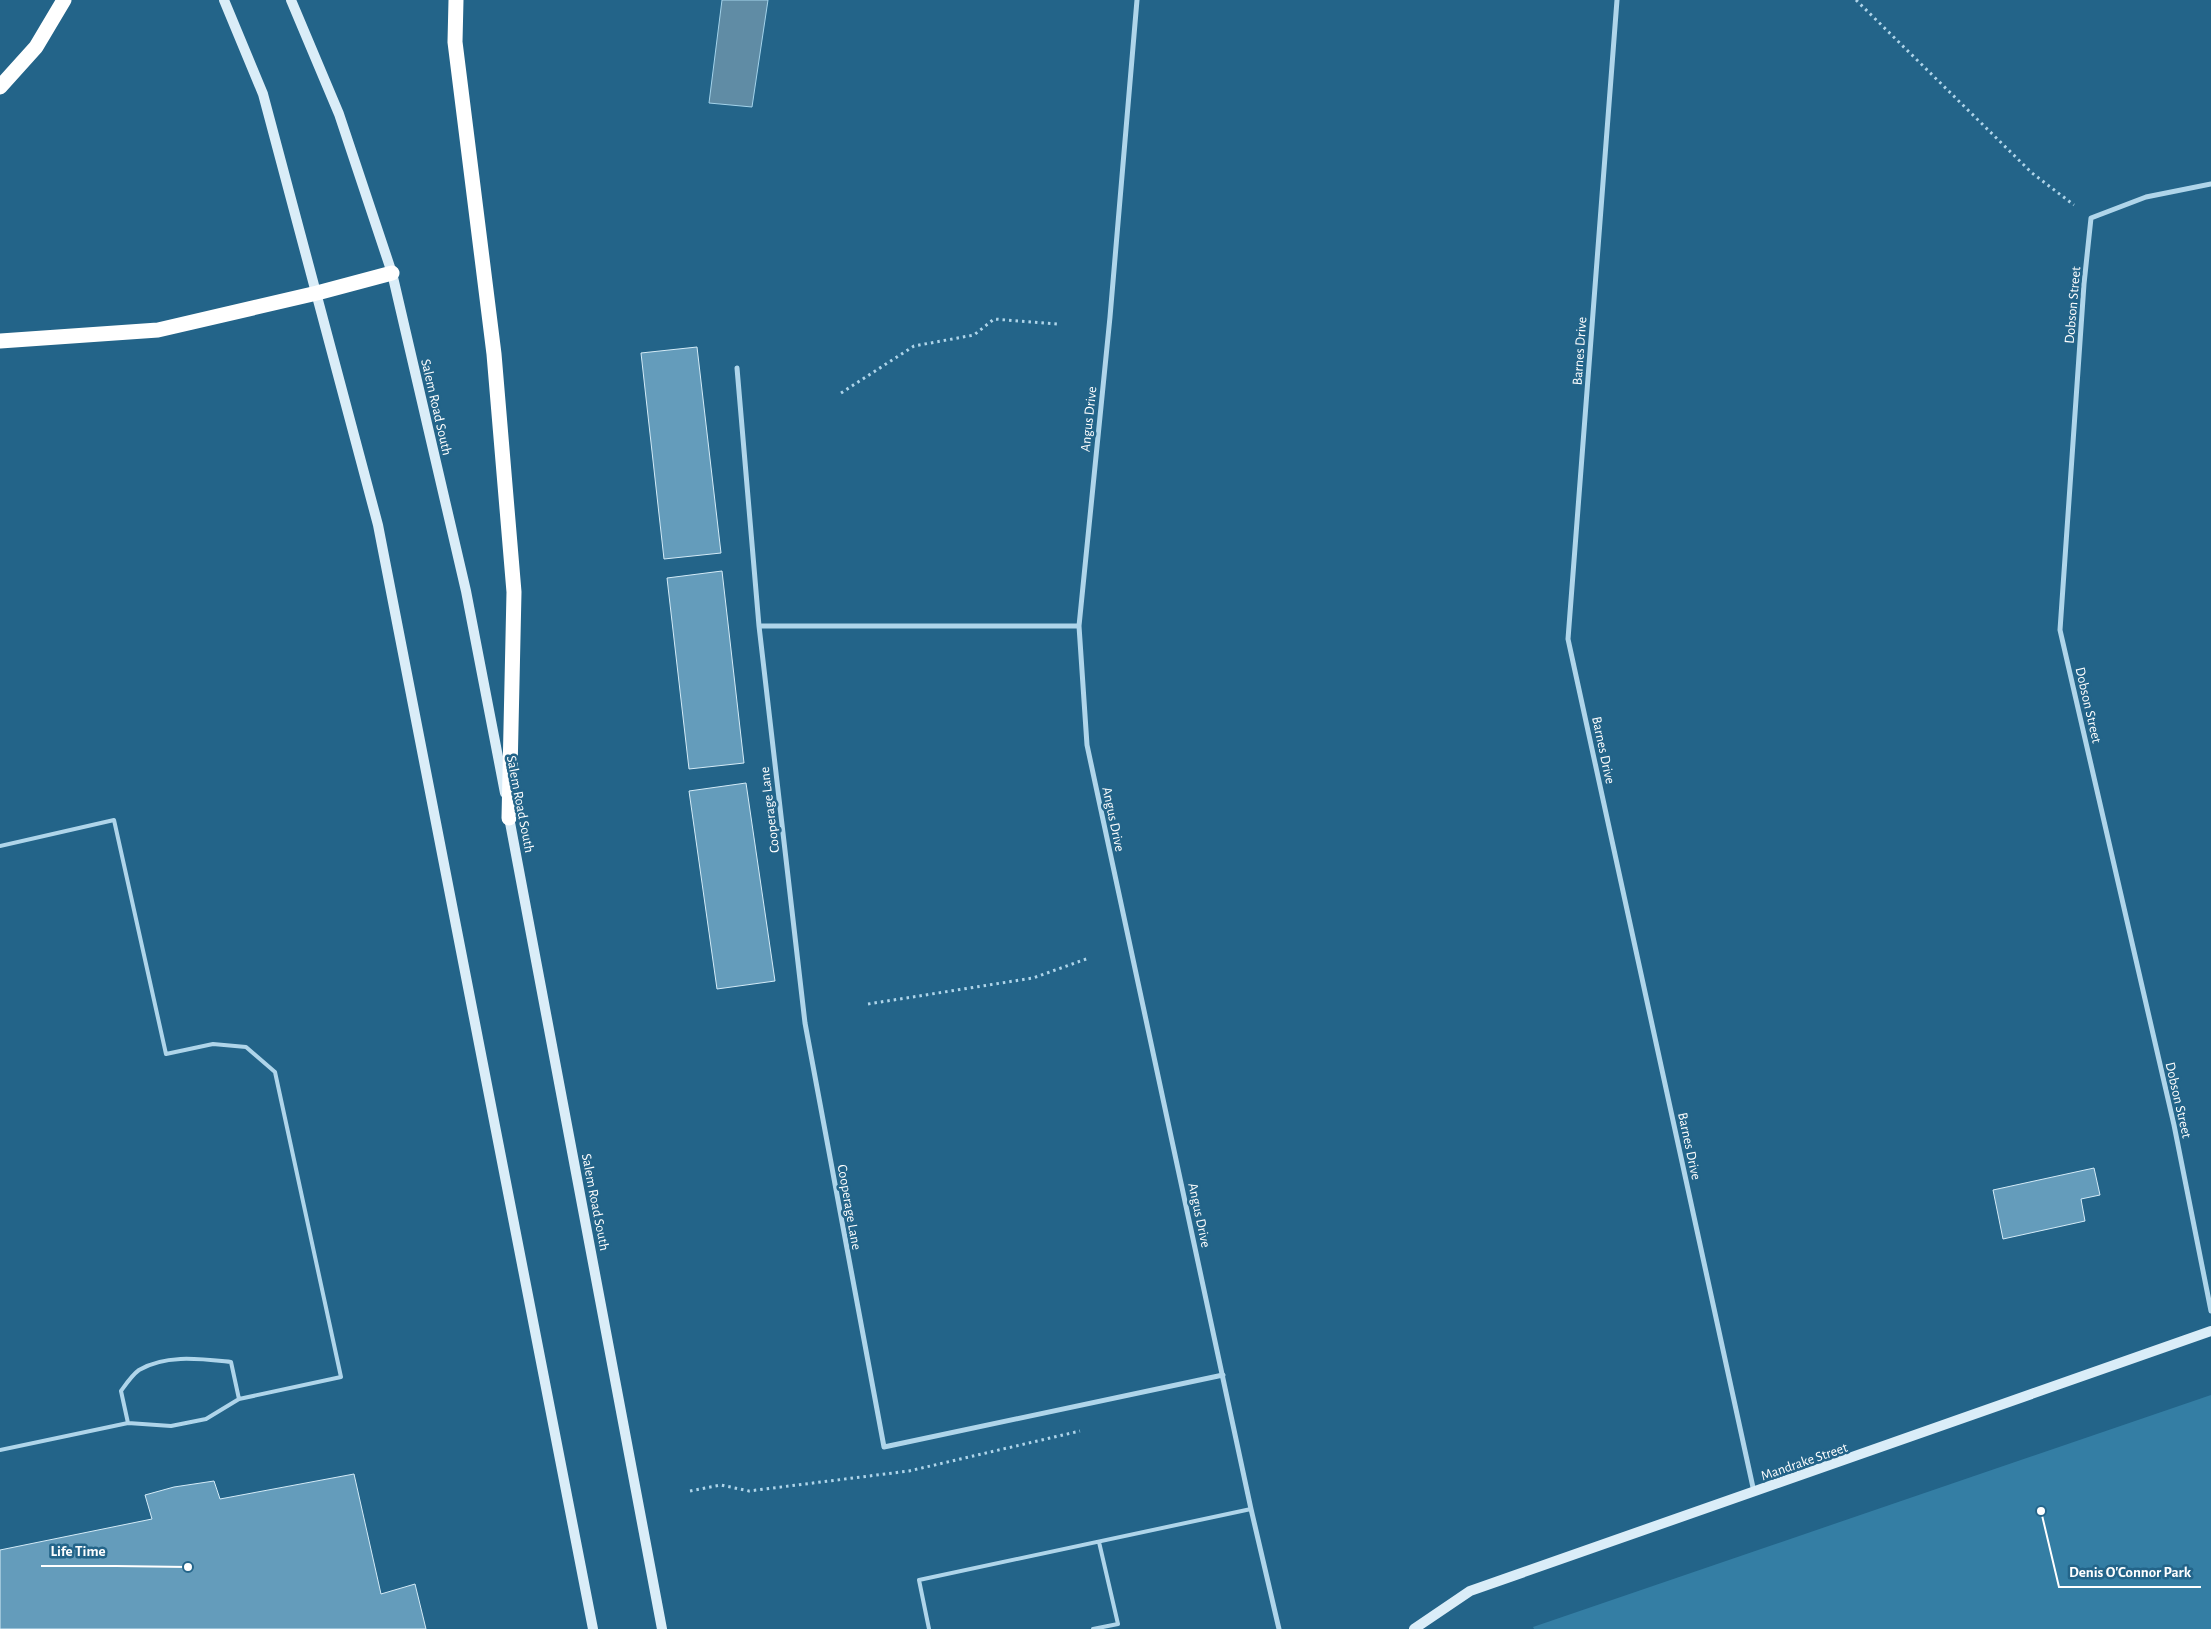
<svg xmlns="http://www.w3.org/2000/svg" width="2211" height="1629" font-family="'Alegreya Sans',sans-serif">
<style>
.green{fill:#347ea4}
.water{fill:#608ca5;stroke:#a3d3eb}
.building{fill:#649cbb;stroke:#d4ebf7}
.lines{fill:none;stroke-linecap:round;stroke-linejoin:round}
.path{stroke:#afd5ea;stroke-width:3;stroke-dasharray:2.5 4;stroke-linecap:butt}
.lane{stroke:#afd5ea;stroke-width:4}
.street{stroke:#afd5ea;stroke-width:5}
.secondary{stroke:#daedf8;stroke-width:10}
.highway{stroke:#fff;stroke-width:15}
.labels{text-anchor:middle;stroke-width:5;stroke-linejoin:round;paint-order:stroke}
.street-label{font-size:14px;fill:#fff;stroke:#236489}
.leader{fill:none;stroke:#fff;stroke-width:2}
.callout-dot{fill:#fff;stroke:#236489;stroke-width:2}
.callout-label{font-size:15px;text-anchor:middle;font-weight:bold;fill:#fff;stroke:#236489;stroke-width:5;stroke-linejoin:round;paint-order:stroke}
</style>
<rect width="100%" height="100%" fill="#236489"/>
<!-- green -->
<path class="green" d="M2211,1395V1629H1534L1533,1627Z"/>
<!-- water -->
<path class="water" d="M722,0H768L752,107L709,103Z"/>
<!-- building -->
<path class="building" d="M697,347L721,553L664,559L641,353Z
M722,571L744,763L689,769L667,578Z
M746,783L775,981L717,989L689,791Z
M2094,1168L2100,1195L2081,1199L2085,1221L2003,1239L1993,1190Z
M354,1474L381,1594L415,1584L426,1629H0V1550L152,1519L145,1495L174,1487L214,1481L220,1499Z"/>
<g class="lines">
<!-- path -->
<path class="path" d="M1856,0L2032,173L2074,205
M841,393L914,346L974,335L994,319L1057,324
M868,1004L1033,978L1089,958
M690,1491L721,1485L749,1491L909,1471L1080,1431"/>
<!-- lane -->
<path class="lane" d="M0,846L114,820L166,1054L213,1044L246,1047L275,1072L341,1377L239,1399L206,1419L171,1426L128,1423L0,1450
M128,1423L121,1391C126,1384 132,1375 139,1370C166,1354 201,1359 231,1362L239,1399
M929,1629L919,1580L1251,1509
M1093,1629L1118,1624L1099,1542"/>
<!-- street -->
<path class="street" d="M1137,0L1110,317L1079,626L1087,745L1251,1509L1279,1629
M1617,0L1568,639L1754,1492
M2211,184L2146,197L2091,218L2084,284L2060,630L2174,1125L2211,1311
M737,368L759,626L805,1023L884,1447L1223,1375
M759,626H1079"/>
<!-- secondary -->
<path class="secondary" d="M224,0L263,94L378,525L593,1629
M291,0L339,114L392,273L466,591L505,793
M508,812L662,1629
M1414,1629L1470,1591L2211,1331"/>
<!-- highway -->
<path class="highway" d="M456,0L455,42L494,354L514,592L509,818
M0,87L36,47L64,0
M0,341L158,330L317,293L392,273"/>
</g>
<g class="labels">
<!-- street labels -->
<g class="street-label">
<text transform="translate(2072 305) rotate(-85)" y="5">Dobson Street</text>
<text transform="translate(1579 351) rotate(-86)" y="5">Barnes Drive</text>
<text transform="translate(437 407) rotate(77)" y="5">Salem Road South</text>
<text transform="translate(1088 419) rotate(-84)" y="5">Angus Drive</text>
<text transform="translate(2089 705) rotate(77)" y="5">Dobson Street</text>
<text transform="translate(1604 750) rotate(78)" y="5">Barnes Drive</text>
<text transform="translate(521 804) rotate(79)" y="5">Salem Road South</text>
<text transform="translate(769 810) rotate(-97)" y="5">Cooperage Lane</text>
<text transform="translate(1114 819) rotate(78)" y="5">Angus Drive</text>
<text transform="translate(2179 1100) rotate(77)" y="5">Dobson Street</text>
<text transform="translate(1690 1146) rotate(78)" y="5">Barnes Drive</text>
<text transform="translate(596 1202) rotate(79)" y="5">Salem Road South</text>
<text transform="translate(850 1207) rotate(80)" y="5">Cooperage Lane</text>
<text transform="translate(1200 1215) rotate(78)" y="5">Angus Drive</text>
<text transform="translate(1804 1461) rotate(-19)" y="5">Mandrake Street</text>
</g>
</g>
<!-- callouts -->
<path class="leader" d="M188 1567L116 1566H41M2041 1511L2059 1587H2201"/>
<g class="callout-dot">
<circle cx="188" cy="1567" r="5"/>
<circle cx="2041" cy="1511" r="5"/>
</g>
<g class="callout-label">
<text x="78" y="1556">Life Time</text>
<text x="2130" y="1577">Denis O'Connor Park</text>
</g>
</svg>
